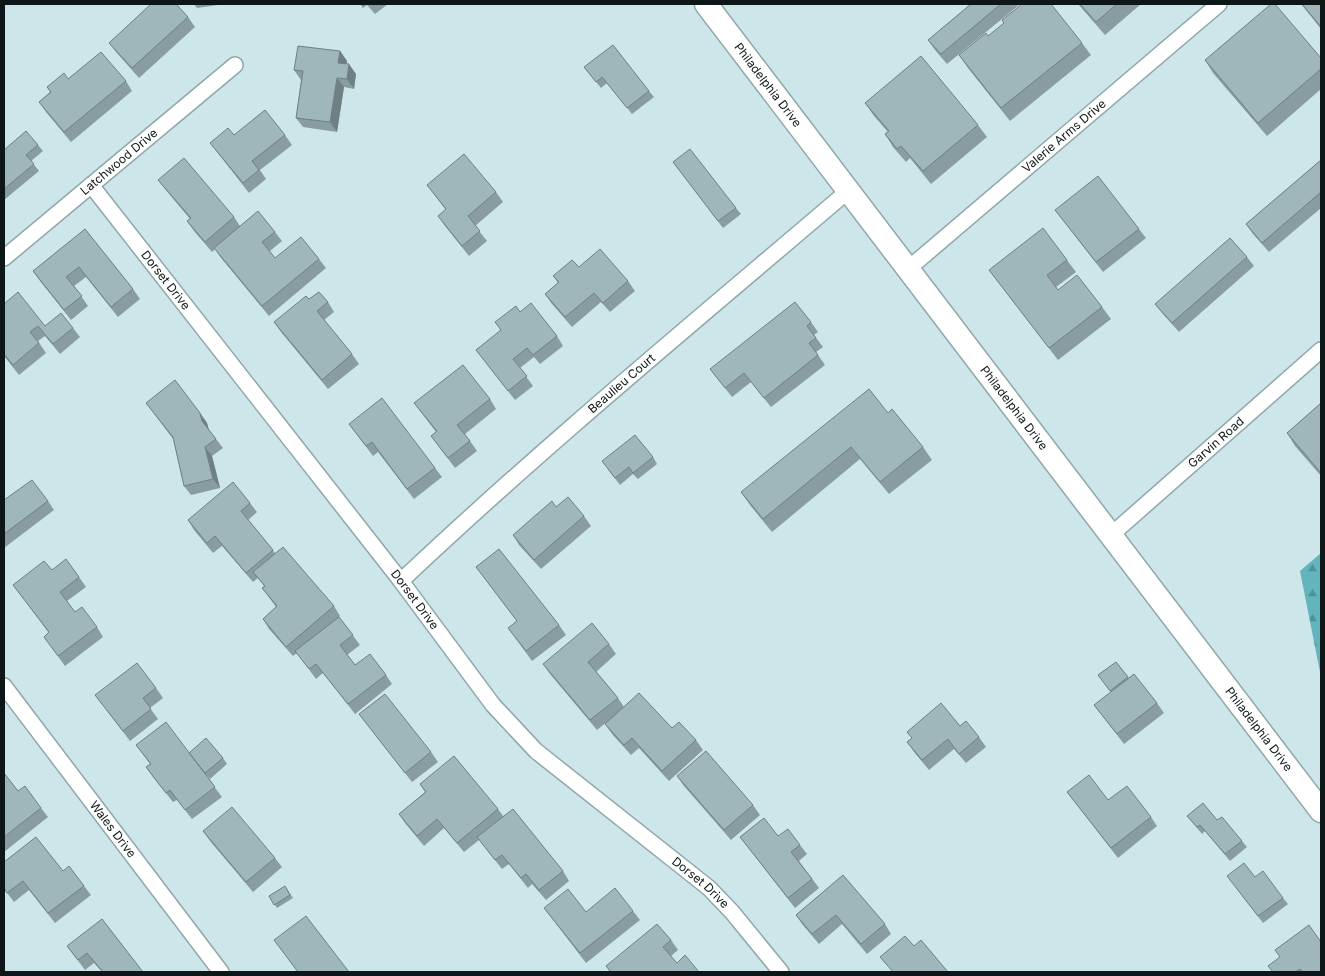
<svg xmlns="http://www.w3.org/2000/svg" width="1325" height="976" font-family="Inter,sans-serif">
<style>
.forest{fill:url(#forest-firs)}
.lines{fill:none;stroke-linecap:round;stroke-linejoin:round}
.minor-casing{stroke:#8fa7aa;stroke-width:18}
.secondary-casing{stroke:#8fa7aa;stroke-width:25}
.minor{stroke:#fff;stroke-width:15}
.secondary{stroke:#fff;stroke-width:22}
.wall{fill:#899da0}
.shaded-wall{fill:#6f8082}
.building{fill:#9fb7ba;stroke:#6f8082}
.labels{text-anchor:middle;stroke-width:4;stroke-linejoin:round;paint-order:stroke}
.street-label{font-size:12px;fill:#0d1718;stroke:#cde6e9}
</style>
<defs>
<pattern id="forest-firs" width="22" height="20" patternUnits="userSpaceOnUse" patternTransform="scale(1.25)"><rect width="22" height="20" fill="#62b4bd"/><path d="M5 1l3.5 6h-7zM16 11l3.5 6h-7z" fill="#4f9199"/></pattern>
</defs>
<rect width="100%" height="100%" fill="#cde6e9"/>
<!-- forest -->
<path class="forest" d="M1321,553V677L1300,571Z"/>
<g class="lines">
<defs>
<g id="minor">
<path id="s1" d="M91,185L401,581L493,705L536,751L709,888L732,912L781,972"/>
<path id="s2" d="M4,258L235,65"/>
<path id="s3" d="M908,269L1219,4"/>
<path id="s4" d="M1111,535L1321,350"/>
<path id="s5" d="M401,581C545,445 698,319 848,191"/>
<path id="s6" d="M4,686L221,972"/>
</g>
<g id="secondary">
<path id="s7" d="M706,4L1321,811"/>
</g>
</defs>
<!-- minor casing -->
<use href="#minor" class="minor-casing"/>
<!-- secondary casing -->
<use href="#secondary" class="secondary-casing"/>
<!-- minor -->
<use href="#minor" class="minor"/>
<!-- secondary -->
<use href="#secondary" class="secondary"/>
</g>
<!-- wall -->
<path class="wall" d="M149,4H176L188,17L195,27L139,78L116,52L109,43L150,5Z
M194,4H225L197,8Z
M360,4H388L375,14L367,5L363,8Z
M971,4H1020L947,64L935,50L928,40Z
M1078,4H1141L1105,35Z
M1301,4H1321V29Z
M988,36L1082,43L1091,55L1010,121L968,68L959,55Z
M340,51L347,61L346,64L356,74L354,89L344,87L337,132L303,127L296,118L301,80L294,70Z
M1321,58V89L1267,136L1213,73L1205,60Z
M584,67L649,91L654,97L632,114L607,83L601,88Z
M68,79L126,81L132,91L71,142L46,112L39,102L50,92L47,87Z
M865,103L978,125L987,137L931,184L910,158L906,162L893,147L885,134L888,132L874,116Z
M234,135H285L292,145L260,170L266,179L249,193L210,143Z
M38,145L43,151L31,161L39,171L4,200V150Z
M1321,160V208L1269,252L1253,234L1246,224Z
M673,162L736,208L741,214L723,228Z
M158,180L234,217L240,226L275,232L282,241L270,251L275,258L319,259L326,268L269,316L221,258L215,249L212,252L194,231L187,221L190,219L165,189Z
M427,185L496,192L503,202L475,226L487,241L469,256L445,226L438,216L446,210Z
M1055,210L1139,229L1146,238L1103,272Z
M85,229L133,289L140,299L118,317L86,277L74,286L88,306L71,320L40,281L33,271Z
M1247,257L1254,266L1179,332L1162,313L1155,304Z
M1067,260L1076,272L1056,287L1058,290L1102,307L1111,319L1058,360L989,270Z
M579,267L628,281L635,291L610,312L601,302L572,327L552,304L545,294L558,283L553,276Z
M309,299L328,302L334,312L324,320L352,354L359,364L328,389L281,332L274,322Z
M4,304L45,326L73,328L80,337L60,354L45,336L38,341L46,353L19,375L4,356Z
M520,312L557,336L563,346L540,364L534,357L520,368L533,386L515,400L476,350L501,330L495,322Z
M811,322L818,332L814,335L823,347L816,352L825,365L771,407L751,382L732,397L710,369Z
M490,399L496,409L465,434L477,451L455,468L431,436L436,432L414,403Z
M146,403L200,413L207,423L209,430L223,448L212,456L220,488L191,495L184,486L173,439Z
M1321,403V476L1295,446L1287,433Z
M888,413L923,447L932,460L889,494L860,459L772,532L750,505L741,492Z
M349,424L435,468L442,477L414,499L378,452L373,456Z
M653,457L657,464L638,479L633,474L620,485L607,468Z
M4,499V500L48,501L54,510L4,548Z
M250,503L257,512L248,520L275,553L334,606L340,616L339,617L360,645L347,655L355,665L386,675L392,684L355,714L323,673L316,679L297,653L293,656L269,629L263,619L276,607L262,588L264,586L258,578L253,582L222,546L213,553L194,530L188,520Z
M584,516L591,526L541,569L519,545L513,535Z
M476,567L559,625L566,635L532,661L508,628L517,621Z
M52,570L79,577L86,587L67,601L75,612L97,627L103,637L65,666L44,637L49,633L13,585Z
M609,644L616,654L596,672L618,698L624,707L696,740L703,750L669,781L639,748L631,755L612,734L605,724L614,716L597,730L550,674L543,664Z
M1116,662L1129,678L1157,703L1164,713L1124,744L1094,705L1111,692L1098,675Z
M156,688L163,698L150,708L158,719L130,741L95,695Z
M359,714L431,752L438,762L412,782Z
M960,726L979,737L986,747L966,763L954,749L929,770L914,752L907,742L912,738L907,732Z
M136,745L223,758L227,764L210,779L200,768L222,797L192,819L177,800L173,802L153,777L146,767L150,764Z
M4,773L18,791L41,808L48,817L4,852Z
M677,776L753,805L760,815L731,840L684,786Z
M420,784L498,809L503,816L563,871L569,881L546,900L532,884L528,888L509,864L502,869L479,840L464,852L444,828L424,846L405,823L399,814L425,792Z
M1067,792L1108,800L1151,817L1157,826L1118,858Z
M1187,816L1217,820L1242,841L1247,847L1230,861L1205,831L1202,834Z
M203,831L275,858L282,867L253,892L210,841Z
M778,836L800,845L807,854L799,861L819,888L795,908L740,837Z
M4,862L63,871L84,886L91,895L55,923L29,890L14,902L4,889Z
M843,875L885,924L891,934L867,954L842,924L819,944L802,924L796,915Z
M1255,877L1283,898L1288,904L1263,923L1232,882Z
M285,886L293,898L277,908L269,896Z
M544,908L586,912L633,911L640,920L586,963Z
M671,940L678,950L671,956L677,963L699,972H610L606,966Z
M67,946L143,972H102L94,963L85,970Z
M1280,957L1321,972H1273Z"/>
<!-- shaded-wall -->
<path class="shaded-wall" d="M340,51L347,61L345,72L338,63Z
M349,64L356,74L354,89L347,79Z
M337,78L344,87L337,132L330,122Z
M200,413L207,423L209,431L202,421Z
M205,447L212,456L220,488L213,479Z"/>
<!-- building -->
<path class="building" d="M151,4H176L188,17L132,68L109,43Z
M971,4H1001L941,54L928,40Z
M1022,4H1051L1082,43L1001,108L959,55L986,33L988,36L1004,23L1002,20Z
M1080,4H1117L1096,22Z
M1271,4H1275L1321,58V69L1258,123L1205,60Z
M1302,4H1321V27Z
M613,45L649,91L627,108L602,77L596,82L584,67Z
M298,46L340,51L338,63L349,64L347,79L337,78L330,122L296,118L303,71L294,70Z
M101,52L126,81L64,132L39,102L51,92L47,87L64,73L68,79Z
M921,56L978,125L923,171L901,146L897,149L885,134L889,131L865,103Z
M265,110L285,135L252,161L259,170L243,183L210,143L228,128L234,135Z
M26,131L38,145L26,155L34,164L4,189V150Z
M690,149L736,208L718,221L673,162Z
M464,154L496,192L468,216L480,231L462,246L438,216L446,209L427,185Z
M184,158L234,217L205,242L187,221L191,218L158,180Z
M1321,160V192L1262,243L1246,224Z
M1098,176L1139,229L1096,262L1055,210Z
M258,211L275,232L262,242L275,258L301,237L319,259L262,306L214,248Z
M1043,228L1067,260L1047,275L1058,290L1077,275L1102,307L1049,348L989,270Z
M85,229L133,289L111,307L79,267L66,277L82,296L64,310L33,271Z
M1230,238L1247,257L1172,323L1155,304Z
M600,249L628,281L603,303L594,293L565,317L545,294L559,282L553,276L572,260L579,267Z
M18,292L45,326L61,313L73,328L53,344L38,326L30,332L39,343L13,365L4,354V304Z
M319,292L328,302L317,311L352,354L322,380L274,322L306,296L309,299Z
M795,302L811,322L807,326L816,338L809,343L818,355L764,398L744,373L725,388L710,369Z
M531,303L557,336L533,355L527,348L513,359L527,376L508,391L476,350L501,330L495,322L516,306L520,312Z
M463,365L490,399L457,425L470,441L448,458L431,436L437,431L414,403Z
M175,380L200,413L202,421L216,439L205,447L213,479L184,486L173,437L146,403Z
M869,389L888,413L892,409L923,447L880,482L851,447L763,519L741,492Z
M382,398L435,468L407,489L372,442L366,446L349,424Z
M1321,403V473L1287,433Z
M635,435L653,457L633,473L629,467L615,478L602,461Z
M32,480L48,501L4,534V499V500Z
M233,482L250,503L241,511L273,550L246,573L215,536L207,543L188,520Z
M568,497L584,516L534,560L513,535L552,501L556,507Z
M283,547L334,606L286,647L263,619L277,606L262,588L265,586L253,572Z
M499,549L559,625L526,651L508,628L517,621L476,567Z
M66,559L79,577L60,592L75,612L82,607L97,627L58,656L44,637L49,632L13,585L44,561L52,570Z
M339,617L353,635L340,645L355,665L370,654L386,675L348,704L316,664L309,669L295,651Z
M592,623L609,644L588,662L618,698L590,720L543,664Z
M1116,662L1128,677L1110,691L1098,675Z
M137,663L156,688L143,698L151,709L123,731L95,695Z
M1134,674L1157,703L1117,734L1094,705Z
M639,693L672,728L679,722L696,740L662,771L632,738L624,745L605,724Z
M385,694L431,752L405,773L359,714Z
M941,703L960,726L966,721L979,737L959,754L948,739L922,760L907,742L912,738L907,732Z
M166,722L215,787L185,810L170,790L166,793L146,767L151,764L136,745Z
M206,738L223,758L205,773L189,753Z
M706,751L753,805L724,830L677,776Z
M454,756L498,809L457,843L437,819L417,836L399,814L426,792L420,784Z
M4,773L18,791L25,786L41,808L4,837Z
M1089,775L1108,800L1127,786L1151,817L1111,848L1067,792Z
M1203,803L1217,820L1222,817L1242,841L1225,854L1200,825L1197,827L1187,816Z
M232,807L275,858L246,882L203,831Z
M513,809L563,871L539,890L526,874L521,878L502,855L495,860L477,837Z
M764,818L778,836L788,829L800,845L791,852L812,879L788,898L740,837Z
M36,837L63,871L69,866L84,886L48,913L23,881L7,893L4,888V862Z
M1244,863L1255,877L1263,871L1283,898L1258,916L1227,876Z
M843,875L885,924L861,944L836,915L812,934L796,915Z
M285,886L290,895L274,905L269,896Z
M615,888L633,911L580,953L544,908L568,889L586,912Z
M306,916L349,972H298L274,940Z
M102,919L143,972H103L87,953L78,960L67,946Z
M657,924L671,940L663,947L677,963L685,955L699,972H611L606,966Z
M1309,925L1321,942V972H1303L1300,969L1295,972H1273L1268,966L1280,957L1275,950Z
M905,936L914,946L921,940L948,972H893L880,957Z"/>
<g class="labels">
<!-- street labels -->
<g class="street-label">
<text dy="4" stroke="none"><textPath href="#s7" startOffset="102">Philadelphia Drive</textPath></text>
<text dy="4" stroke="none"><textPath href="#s3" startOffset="205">Valerie Arms Drive</textPath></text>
<text dy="4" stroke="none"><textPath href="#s2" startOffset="150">Latchwood Drive</textPath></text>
<text dy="4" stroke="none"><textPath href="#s1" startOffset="121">Dorset Drive</textPath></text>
<text dy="4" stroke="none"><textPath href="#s5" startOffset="296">Beaulieu Court</textPath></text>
<text dy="4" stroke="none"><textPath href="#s7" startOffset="508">Philadelphia Drive</textPath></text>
<text dy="4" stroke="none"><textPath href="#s4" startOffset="140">Garvin Road</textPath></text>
<text dy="4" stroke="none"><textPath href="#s1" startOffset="526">Dorset Drive</textPath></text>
<text dy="4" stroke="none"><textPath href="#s7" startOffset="912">Philadelphia Drive</textPath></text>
<text dy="4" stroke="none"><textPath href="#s6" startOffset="180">Wales Drive</textPath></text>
<text dy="4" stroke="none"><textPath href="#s1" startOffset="931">Dorset Drive</textPath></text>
</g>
</g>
<!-- border -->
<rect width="1325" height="976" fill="none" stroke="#0d1718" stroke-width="10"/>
</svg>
